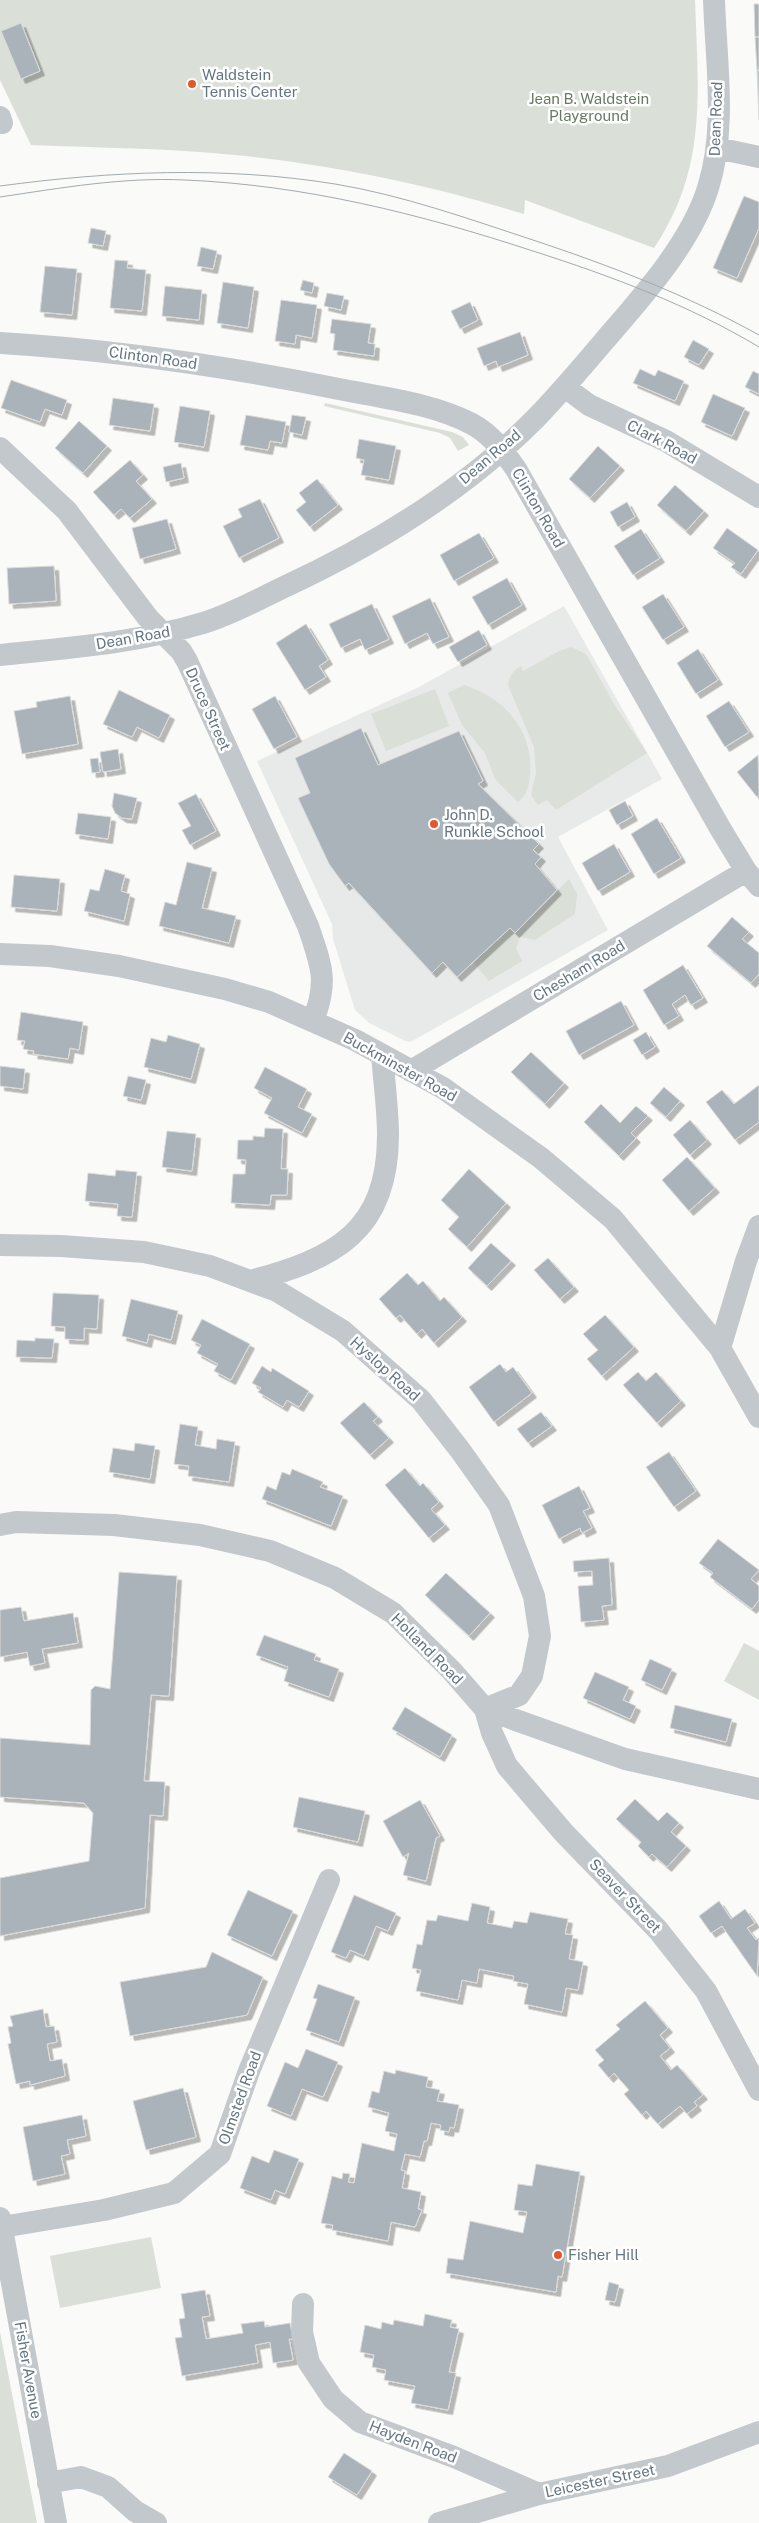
<svg xmlns="http://www.w3.org/2000/svg" width="759" height="2523" font-family="'Public Sans',sans-serif">
<style>
.built{fill:#e8e9e9}
.green{fill:#dadfd7}
.building{fill:#aab3b9;stroke:#dcdcda;filter:url(#shadow)}
.lines{fill:none;stroke-linecap:round;stroke-linejoin:round}
.minor{stroke:#c3c8cc;stroke-width:22}
.tram{stroke:#a2aab0;stroke-width:1}
.poi-dot{fill:#e4572e;stroke:#fff;stroke-width:2}
.labels{text-anchor:middle;stroke-width:5;stroke-linejoin:round;paint-order:stroke}
.poi-label{font-size:15px;fill:#657683;stroke:#fff;text-anchor:start}
.park-label{font-size:15px;fill:#687a64;stroke:#fff}
.street-label{font-size:15px;fill:#657683;stroke:#fff}
</style>
<defs>
<filter id="shadow"><feDropShadow dx="4.5" dy="4.5" stdDeviation="0" flood-color="#0004"/></filter>
</defs>
<rect width="100%" height="100%" fill="#fafaf8"/>
<!-- built -->
<path class="built" d="M564,606L662,779L558,837L608,930L416,1039L410,1042L405,1041L369,1023L355,1010L333,939L332,924L257,761L419,687Z"/>
<!-- green -->
<path class="green" d="M0,0H695C698,91 708,168 654,248L525,200L524,214C430,185 334,165 235,155C168,148 99,148 31,145L0,80Z
M325,403L452,432L463,437L469,445L458,451L450,438L440,433L324,406Z
M571,647L586,654L614,704L647,753L556,810L547,800L538,805L531,795L536,773L534,747L508,685C509,676 513,671 521,666L523,671L559,651Z
M464,685C504,697 534,731 530,775C529,786 527,795 518,802L495,779L485,753L462,725L448,693Z
M435,689L449,726L386,751L371,714Z
M569,879L577,894L575,914L535,940L520,937L516,948L522,961L489,981L473,962L510,928L516,932Z
M744,1643L759,1651V1700L724,1681Z
M151,2237L161,2288L60,2308L50,2256Z
M0,2332L37,2523H0Z"/>
<!-- building -->
<path class="building" d="M754,4H759V37H755Z
M21,23L40,71L21,79L1,31Z
M755,37H759V70H757Z
M757,70H759V120Z
M744,196L759,202V228L737,278L713,268Z
M91,228L106,231L103,246L88,243Z
M201,247L217,251L213,269L197,266Z
M115,260L128,261L127,268L146,270L142,311L110,308Z
M45,266L77,269L72,315L40,312Z
M303,280L314,283L312,293L300,290Z
M223,282L254,287L248,328L217,323Z
M165,286L202,290L199,320L162,316Z
M327,293L344,296L341,310L324,306Z
M281,300L317,305L312,338L296,335L295,344L275,341Z
M470,302L478,320L460,329L451,311Z
M332,319L371,324L368,343L375,344L374,356L333,350L335,334L330,333Z
M520,332L528,355L498,367L496,361L484,366L477,348Z
M693,340L709,349L699,365L684,357Z
M640,369L655,376L658,370L684,381L675,401L633,383Z
M753,371L759,374V394L745,387Z
M11,380L67,400L62,415L45,409L40,422L1,408Z
M713,394L745,408L732,436L701,422Z
M113,398L154,404L150,431L109,425Z
M180,406L210,411L204,447L174,442Z
M246,415L286,422L282,443L270,441L268,450L240,445Z
M292,415L306,417L302,435L289,432Z
M79,421L107,446L83,473L55,448Z
M359,439L396,446L389,480L361,475L364,460L356,458Z
M598,446L620,466L590,498L569,479Z
M130,460L143,475L136,481L152,499L130,518L121,509L114,515L93,492Z
M181,463L184,478L166,482L163,467Z
M317,479L338,505L310,527L296,510L306,502L299,493Z
M675,485L704,511L686,531L657,505Z
M260,499L279,538L239,558L223,526L242,517L238,509Z
M627,502L635,517L618,527L610,512Z
M167,519L176,549L140,559L132,528Z
M727,528L758,550L741,574L731,567L735,563L713,548Z
M641,529L660,558L633,575L614,546Z
M479,533L494,558L454,581L440,555Z
M54,566L56,601L9,604L7,568Z
M507,578L522,605L488,625L472,597Z
M663,594L684,627L663,640L642,607Z
M430,598L449,637L433,644L427,633L405,644L392,616Z
M372,604L389,639L365,650L360,639L341,648L329,624Z
M306,624L328,660L319,666L326,677L305,690L276,643Z
M479,630L487,645L458,662L449,647Z
M698,649L718,680L696,694L677,663Z
M119,690L170,715L159,738L137,727L132,737L103,724Z
M70,696L78,744L22,754L14,711L37,707L36,702Z
M275,696L297,737L274,749L252,709Z
M729,701L749,732L725,747L706,716Z
M361,728L378,765L459,731L483,781L478,784L539,844L533,850L541,857L535,864L557,890L515,933L510,928L457,977L443,962L432,973L349,883L345,886L329,864L298,798L310,793L295,758Z
M118,749L121,769L103,772L100,752Z
M758,755L759,795L757,797L737,772Z
M98,758L100,772L92,773L90,759Z
M114,793L137,798L132,819L122,818L115,813L112,806Z
M196,794L216,831L190,845L182,830L191,826L178,803Z
M625,801L633,816L617,825L609,810Z
M78,813L111,817L108,839L75,834Z
M657,818L681,858L654,874L631,834Z
M614,844L630,872L598,891L582,863Z
M187,862L212,868L202,908L236,916L229,943L159,926L165,902L176,905Z
M105,869L125,875L121,891L130,894L124,921L84,911L90,889L99,891Z
M14,875L60,879L57,911L11,907Z
M732,917L749,932L742,939L759,953V974L751,983L707,946Z
M683,965L703,998L691,1005L685,995L672,1004L679,1016L664,1025L643,990Z
M621,1001L634,1025L579,1055L566,1031Z
M21,1012L83,1022L79,1050L70,1048L68,1059L33,1054L34,1051L23,1049L25,1041L17,1040Z
M646,1032L655,1047L642,1055L633,1040Z
M168,1035L200,1044L191,1079L144,1067L151,1038L166,1042Z
M531,1052L564,1083L545,1104L511,1072Z
M0,1066L25,1069L23,1089L0,1086Z
M265,1067L307,1089L298,1107L312,1114L302,1133L264,1113L272,1098L254,1088Z
M128,1076L146,1080L141,1100L123,1096Z
M759,1085V1122L735,1140L706,1102L722,1090L734,1104Z
M664,1087L680,1101L666,1117L650,1103Z
M601,1104L620,1123L636,1106L648,1116L631,1133L636,1138L619,1156L584,1122Z
M690,1120L707,1140L690,1155L673,1135Z
M265,1128L283,1129L281,1169H288L287,1195H271L270,1205L231,1203L233,1174H245L246,1160L237,1159L238,1140H253V1136L264,1137Z
M167,1131L196,1134L192,1171L162,1167Z
M687,1157L715,1188L689,1211L662,1180Z
M469,1169L506,1203L467,1247L448,1229L459,1217L441,1200Z
M116,1170L137,1172L132,1217L117,1216L118,1204L85,1201L88,1173L115,1176Z
M491,1243L511,1261L487,1286L468,1268Z
M548,1258L574,1287L560,1299L534,1270Z
M407,1273L418,1285L423,1281L440,1301L444,1297L462,1317L434,1343L422,1329L417,1334L400,1315L396,1318L379,1299Z
M53,1293L99,1295L97,1329L84,1328V1340L65,1339V1327L51,1326Z
M131,1299L178,1311L171,1340L149,1334L147,1343L122,1336Z
M605,1315L634,1347L602,1376L587,1359L598,1350L583,1334Z
M202,1319L250,1344L231,1380L214,1371L218,1364L197,1353L201,1345L191,1340Z
M35,1338L54,1339L52,1358L16,1357L17,1340L35,1341Z
M500,1364L506,1372L513,1367L532,1393L494,1422L469,1387Z
M262,1366L271,1372L272,1368L309,1391L299,1407L287,1400L283,1407L258,1392L261,1388L252,1383Z
M638,1372L646,1381L656,1372L681,1401L657,1423L623,1385Z
M364,1402L378,1417L373,1421L389,1438L370,1455L340,1423Z
M541,1412L552,1426L528,1443L517,1429Z
M180,1424L198,1427L195,1445L216,1449L217,1439L235,1442L229,1482L188,1476L189,1466L174,1464Z
M135,1443L155,1446L150,1479L109,1472L113,1448L134,1451Z
M669,1452L696,1491L674,1507L646,1467Z
M405,1468L420,1486L423,1483L439,1502L431,1509L445,1525L429,1538L385,1485Z
M292,1469L323,1482L320,1487L343,1496L331,1526L262,1499L267,1486L276,1490L282,1472L290,1475Z
M579,1486L590,1508L583,1511L592,1528L582,1533L580,1528L559,1539L542,1505Z
M718,1539L759,1570L751,1579L759,1586V1600L752,1609L710,1577L713,1573L699,1563Z
M609,1558L612,1605L602,1606L604,1620L581,1622L578,1586L593,1585L592,1571L574,1572L573,1561Z
M119,1572L177,1576L169,1696L151,1695L144,1781L165,1782L163,1816L150,1815L145,1908L0,1936V1878L89,1861L93,1813L84,1803L0,1797V1738L90,1745L91,1690L95,1686L110,1689Z
M446,1573L490,1613L469,1636L425,1595Z
M21,1607L24,1621L73,1613L78,1643L42,1649L45,1663L30,1666L27,1652L0,1657V1610Z
M264,1635L316,1654L314,1660L339,1669L329,1697L284,1681L288,1667L256,1655Z
M650,1659L672,1669L662,1690L641,1680Z
M595,1672L629,1687L623,1700L636,1706L630,1719L583,1698Z
M675,1705L732,1719L726,1742L670,1728Z
M405,1707L452,1735L440,1757L392,1729Z
M299,1797L365,1811L358,1842L293,1827Z
M635,1799L658,1821L667,1812L679,1823L671,1832L686,1846L667,1867L652,1854L649,1857L638,1846L641,1842L616,1819Z
M420,1800L440,1836L436,1838L426,1881L403,1875L409,1853L403,1857L383,1821Z
M248,1890L293,1911L272,1956L227,1935Z
M354,1895L396,1913L388,1931L376,1926L364,1956L350,1950L346,1958L331,1952Z
M719,1901L731,1919L745,1909L755,1923L747,1928L756,1940L759,1938L757,1976L722,1926L711,1933L699,1916Z
M472,1903L490,1907L487,1923L512,1928L514,1921L527,1923L530,1912L568,1919L565,1934L573,1935L569,1959L583,1962L578,1990L566,1988L562,2012L524,2004L528,1984L513,1981L514,1976L479,1969L477,1983L462,1980L458,2000L416,1991L421,1970L412,1968L417,1944L422,1945L427,1920L436,1921L438,1915L468,1921Z
M212,1952L263,1977L247,2015L130,2036L120,1982L206,1967Z
M318,1984L355,1997L339,2042L306,2030L317,1999L313,1998Z
M645,2001L668,2028L660,2035L670,2048L660,2056L671,2070L677,2065L703,2095L694,2102L697,2106L687,2114L680,2106L658,2124L646,2111L642,2115L624,2094L629,2090L614,2073L609,2078L598,2065L604,2060L595,2050L620,2029L616,2025Z
M43,2009L46,2027L54,2026L57,2042L47,2044L50,2061L62,2059L65,2076L30,2085V2081L16,2084L8,2044L11,2043L8,2027L13,2026L10,2016Z
M306,2049L338,2062L323,2097L302,2089L291,2116L267,2106L285,2062L298,2068Z
M396,2070L428,2077L426,2087L440,2090L437,2101L459,2105L454,2128L450,2127L449,2132L440,2130L441,2125L431,2123L427,2141H424L420,2157L405,2154L401,2170L405,2171L402,2188L421,2192L418,2209L422,2210L415,2227L391,2222L388,2241L332,2230L333,2225L321,2223L332,2176L342,2179L343,2173L350,2174L348,2182L354,2183L362,2143L394,2151L397,2134L385,2131L389,2113L368,2107L372,2091L379,2093L384,2071L395,2074Z
M183,2088L196,2137L146,2150L133,2101Z
M82,2115L86,2136L67,2140L70,2154L61,2156L65,2174L33,2181L23,2127Z
M274,2150L299,2159L285,2194L275,2190L271,2200L240,2188L252,2156L269,2163Z
M536,2164L580,2172L562,2277L558,2276L556,2292L446,2273L448,2258L463,2260L470,2221L523,2233L527,2212L514,2210L518,2184L532,2186Z
M609,2282L619,2285L615,2302L605,2300Z
M205,2290L210,2316L202,2317L206,2339L243,2333L241,2324L264,2321L265,2327L290,2323L293,2339H289L293,2360L273,2363L270,2342L255,2345L258,2363L182,2376L175,2338L182,2337L179,2319L185,2318L181,2294Z
M425,2314L452,2320L450,2327L459,2329L449,2372L456,2373L448,2410L411,2403L415,2386L384,2380L386,2370L372,2367L374,2355L360,2352L365,2325L381,2329L382,2322L393,2325L394,2320L423,2326Z
M344,2453L372,2471L357,2495L328,2477Z"/>
<g class="lines">
<!-- minor -->
<path class="minor" d="M0,117L2,123
M717,148L759,157
M0,343C116,350 231,367 344,390C386,398 434,404 472,424C491,434 504,452 516,469L720,828L746,871L759,886
M565,387L589,405L666,441L759,497
M0,448L67,511L148,618L181,651L187,661L308,926C321,965 329,980 313,1021
M0,655C68,648 137,643 203,623C230,615 257,600 282,588C375,545 465,490 537,417C561,392 583,366 605,340C642,297 691,243 708,188C727,128 716,62 714,0
M0,954L50,956L119,966L225,989L269,1002L355,1040L443,1088L541,1158L613,1219L720,1348L759,1417
M411,1071L746,871
M0,1245L61,1246L144,1252L210,1266L277,1291L343,1331L421,1400L460,1450L499,1505L534,1596L540,1636L532,1676L519,1695L485,1709
M250,1281C334,1259 388,1232 388,1135C388,1109 384,1081 382,1055
M720,1348L746,1261L759,1226
M0,1525L16,1522L114,1525L200,1535L270,1551L335,1578L393,1613L452,1671L485,1709L625,1759L759,1789
M485,1709L492,1733L507,1766L564,1833L658,1930L706,1991L759,2090
M0,2218L56,2523
M2,2227L104,2210L174,2193L220,2154L249,2071L329,1880
M303,2304L302,2332L309,2363L333,2399L360,2422L454,2457L539,2494
M48,2483L81,2477L108,2487L135,2511L156,2523
M439,2523L539,2494L668,2466L759,2432"/>
<!-- tram -->
<path class="tram" d="M0,186C112,171 223,166 335,184C402,195 469,219 533,240C611,266 687,295 759,335
M0,197C61,188 123,177 185,180C305,185 420,214 533,251C611,276 689,305 759,347"/>
</g>
<!-- markers -->
<g class="poi-dot">
<circle cx="192" cy="84" r="5"/>
<circle cx="434" cy="824" r="5"/>
<circle cx="558" cy="2255" r="5"/>
</g>
<g class="labels">
<!-- poi labels -->
<g class="poi-label">
<text x="202" y="80">Waldstein<tspan x="202" dy="17">Tennis Center</tspan></text>
<text x="444" y="820">John D.<tspan x="444" dy="17">Runkle School</tspan></text>
<text x="568" y="2260">Fisher Hill</text>
</g>
<!-- park labels -->
<g class="park-label">
<text x="589" y="104">Jean B. Waldstein<tspan x="589" dy="17">Playground</tspan></text>
</g>
<!-- street labels -->
<g class="street-label">
<text transform="translate(716 119) rotate(-88)" y="5">Dean Road</text>
<text transform="translate(153 358) rotate(8)" y="5">Clinton Road</text>
<text transform="translate(662 442) rotate(28)" y="5">Clark Road</text>
<text transform="translate(490 457) rotate(-40)" y="5">Dean Road</text>
<text transform="translate(538 508) rotate(60)" y="5">Clinton Road</text>
<text transform="translate(133 638) rotate(-10)" y="5">Dean Road</text>
<text transform="translate(208 709) rotate(66)" y="5">Druce Street</text>
<text transform="translate(579 971) rotate(-31)" y="5">Chesham Road</text>
<text transform="translate(400 1067) rotate(29)" y="5">Buckminster Road</text>
<text transform="translate(385 1369) rotate(42)" y="5">Hyslop Road</text>
<text transform="translate(427 1649) rotate(45)" y="5">Holland Road</text>
<text transform="translate(625 1896) rotate(46)" y="5">Seaver Street</text>
<text transform="translate(240 2098) rotate(-70)" y="5">Olmsted Road</text>
<text transform="translate(28 2370) rotate(80)" y="5">Fisher Avenue</text>
<text transform="translate(413 2442) rotate(21)" y="5">Hayden Road</text>
<text transform="translate(600 2481) rotate(-12)" y="5">Leicester Street</text>
</g>
</g>
</svg>
